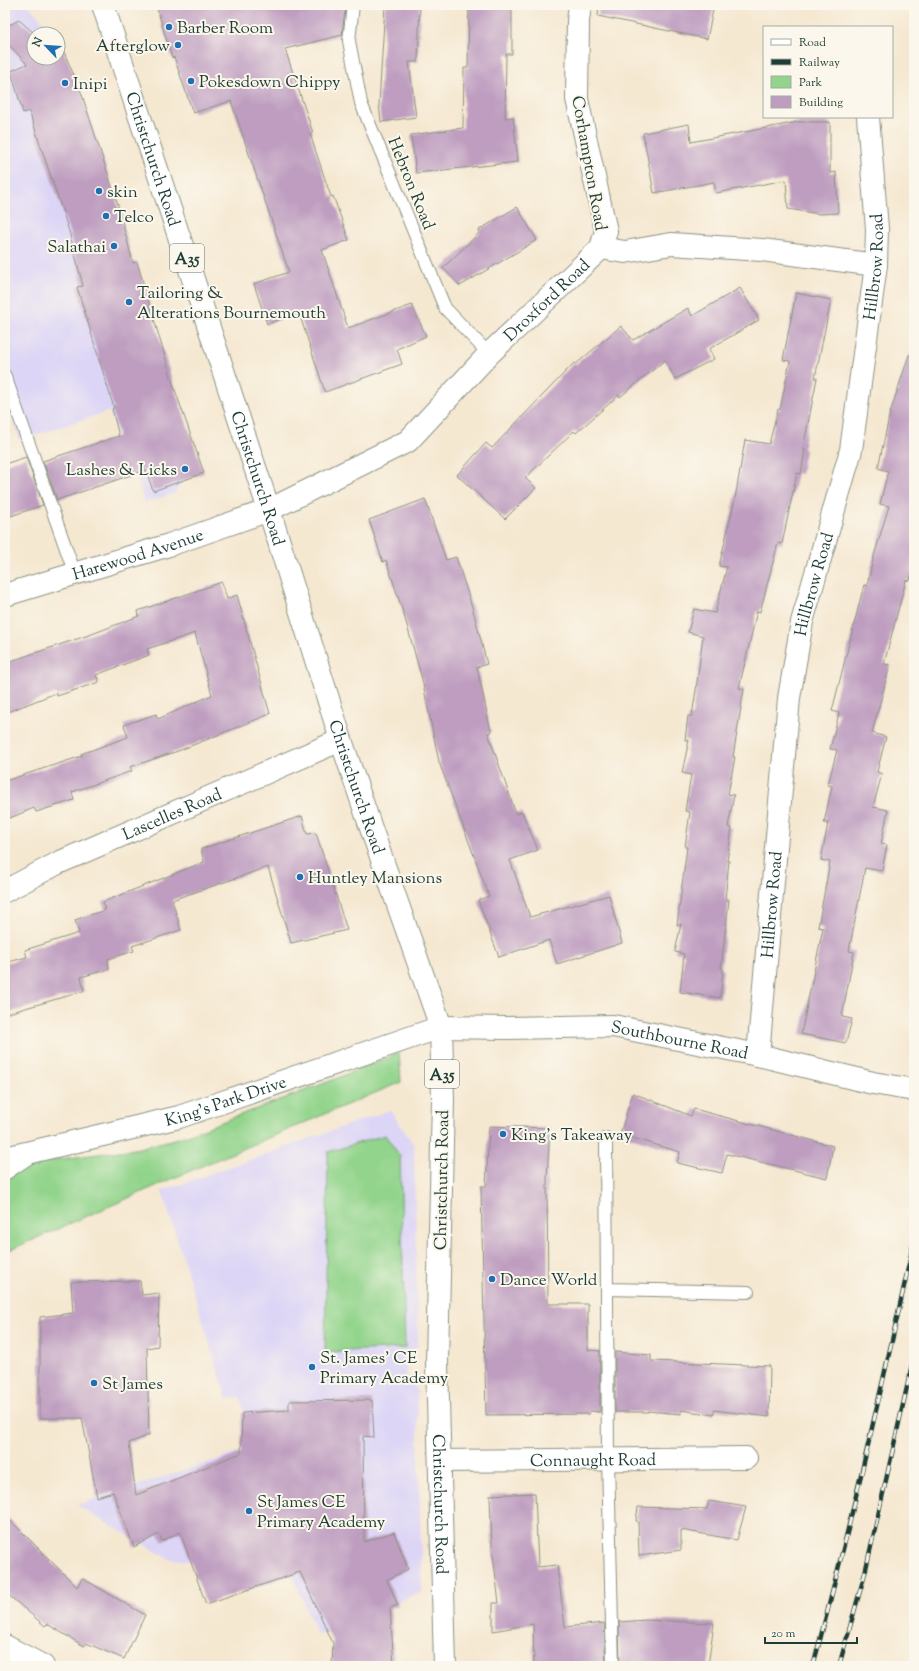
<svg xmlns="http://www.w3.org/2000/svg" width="919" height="1671" font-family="'Sorts Mill Goudy',serif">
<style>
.built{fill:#ddd5f6}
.green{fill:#92d48b;stroke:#588860}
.building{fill:#be9dc0}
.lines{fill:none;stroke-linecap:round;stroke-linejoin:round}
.lane-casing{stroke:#8a9282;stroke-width:14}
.street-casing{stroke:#8a9282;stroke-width:24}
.secondary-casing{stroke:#8a9282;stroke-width:24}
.primary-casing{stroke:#8a9282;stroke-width:24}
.lane{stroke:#fff;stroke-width:12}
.street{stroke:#fff;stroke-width:22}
.secondary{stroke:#fff;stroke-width:22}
.primary{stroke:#fff;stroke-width:22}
.rail-casing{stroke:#1f3d34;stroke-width:4.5}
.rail{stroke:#fbf7ec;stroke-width:3;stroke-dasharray:9;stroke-linecap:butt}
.poi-dot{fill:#1f6fb2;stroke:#fbf7ec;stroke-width:1.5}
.labels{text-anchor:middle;stroke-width:4;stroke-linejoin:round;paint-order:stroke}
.shield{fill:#fbf7ec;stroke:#61756b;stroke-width:1}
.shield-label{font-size:16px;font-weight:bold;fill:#1f3d34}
.poi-label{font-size:17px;fill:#1f3d34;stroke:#fbf7ec;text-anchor:start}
.street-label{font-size:17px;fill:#1f3d34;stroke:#fbf7ec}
</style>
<rect width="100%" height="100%" fill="#fbf7ec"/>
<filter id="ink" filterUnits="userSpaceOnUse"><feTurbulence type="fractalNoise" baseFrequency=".025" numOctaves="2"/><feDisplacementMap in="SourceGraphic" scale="8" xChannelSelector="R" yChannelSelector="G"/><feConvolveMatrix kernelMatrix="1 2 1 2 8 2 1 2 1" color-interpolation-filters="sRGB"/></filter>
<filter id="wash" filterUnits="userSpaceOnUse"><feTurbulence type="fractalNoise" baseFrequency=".012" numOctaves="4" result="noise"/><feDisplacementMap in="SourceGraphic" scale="16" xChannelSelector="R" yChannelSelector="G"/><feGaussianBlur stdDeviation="0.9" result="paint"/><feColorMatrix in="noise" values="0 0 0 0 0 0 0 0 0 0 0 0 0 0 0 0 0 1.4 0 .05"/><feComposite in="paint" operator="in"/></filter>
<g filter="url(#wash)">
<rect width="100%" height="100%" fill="#f5e8d1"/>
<!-- built -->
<path class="built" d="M5,5H28L54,34H34V58H58V46L191,467L175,493L145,503L132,462L127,463L110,411L20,440L5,391Z
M390,1110L414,1145L418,1346L406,1354L407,1380L417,1388L422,1592L317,1635L288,1564L269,1569L169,1559L76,1505L247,1450V1420L240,1397L227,1399L162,1191Z"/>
<!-- green -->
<path class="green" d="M399,1053L401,1082L190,1171L5,1252V1172L24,1164L135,1149L179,1138L320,1085Z
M385,1135L400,1156L405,1348L325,1352L328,1152Z"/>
<g id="blocks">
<!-- building -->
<path class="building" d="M156,5H343L345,11L342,35L285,49L313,133L310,134L331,197L333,196L349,240L322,250L348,328L412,305L426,336L397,349L402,364L325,392L299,313L267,324L254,284L289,272L231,101L193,113L174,57L172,58Z
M385,5H420L418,62H409L416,117L381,122L379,104Z
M469,5H512V54H506L505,118L513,117L518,162L416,173L411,135L463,128L464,68H468Z
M599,5H714L707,39L598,16Z
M19,20L35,34L34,58H58V47L61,45L81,92L118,205L133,263L137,262L174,387L204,473L153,491L146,470L57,500L43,461L119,436L112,409L114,408L77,287L83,286L69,231L29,111L23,113L11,71L27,64L5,41V27Z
M798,122H830V173L836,172L838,213L820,214L788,209L786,180L716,193L714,182L654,193L643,133L689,124L691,142Z
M517,207L537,240L460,286L443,268L480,232L479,230Z
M740,288L759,320L709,349L714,359L675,379L665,360L620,397L619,395L576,433L574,431L525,478L536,488L505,519L457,475L486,443L492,448L574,363L576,364L621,326L633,340L688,308L692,316Z
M796,293L831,300L815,378H817L803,449L805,450L801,474L797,473L782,544L778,543L760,612L757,611L739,688L744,689L733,757H735L728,794L734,795L728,827L732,828L727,861H729L725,899L729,900L721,968L723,969L720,998L680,992L684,954L675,952L681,924L677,925L687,847H685L690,812L685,811L691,775L682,773L689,740H685L688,716H692L696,690L703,636L688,632L694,609L715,613L727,567L719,566L735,499L745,440L769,444L778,409L780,410L790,361L783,360Z
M909,355L914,356V561L910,581L906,580L884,664L890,665L872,733L886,737L877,772L882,774L873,807L888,810L881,844L887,845L882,871L865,868L849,951L854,952L842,1017L852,1019L846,1043L801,1034L823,928L818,927L830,862L821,860L828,823H824L832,786L828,785L837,750L830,749L839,713L832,711L864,585L867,586L873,559L889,506L880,504L888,471L878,468L890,413Z
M26,457L43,505L5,518V464Z
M425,499L446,560L456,557L473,610L487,664L477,667L491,732L488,733L516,814L522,812L538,850L510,860L530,917L609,895L622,943L557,964L549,940L499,957L478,900L489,896L439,762L422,679L404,615L386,560L383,562L369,520Z
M222,582L227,599L237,595L270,714L178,751L130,767L132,771L72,792L74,800L36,812L34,808L5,820V781L82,756L81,754L128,737L124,725L156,714L158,719L212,695L195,633L147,649L149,655L96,675L99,682L57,696L56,693L5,713V663L92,634L139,616L138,611Z
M302,816L307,834L316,833L347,930L291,943L268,867L172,900L181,930L132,946L134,951L108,959L109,969L81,977L84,991L5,1014V963L27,957L25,950L79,933L75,920L105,910L103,902L204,862L201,849Z
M633,1093L691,1116L694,1109L833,1146L827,1178L727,1154L722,1173L677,1163L680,1152L620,1134Z
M489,1126L550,1128L547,1177L548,1304H588V1350L600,1351V1412L589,1411V1414L486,1415L481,1186H486Z
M140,1281L142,1295L159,1293L158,1346L147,1348L149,1435L129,1443L136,1495L241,1453L242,1413L289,1410V1401L372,1400L374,1437L363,1436L364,1542L394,1532L408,1569L387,1580L398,1605L390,1608L394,1666H332L333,1643L300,1572L206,1604L180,1532L162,1541L159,1534L134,1547L113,1492L97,1497L82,1418H40V1317L73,1313L71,1282Z
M615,1352L651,1355V1361L770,1366L769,1417L714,1410V1415L681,1410V1414L648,1411V1412H615Z
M535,1493L538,1567L557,1565L565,1627L604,1623L606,1666H534L533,1624L493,1631V1603H499L492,1546L490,1495Z
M709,1501L746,1507L737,1540L681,1530V1550L639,1556L638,1522L636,1521L638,1507L707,1509Z
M5,1515L77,1587L82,1578L145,1615L124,1659L86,1643L84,1646L47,1624L45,1626L5,1592Z
M646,1620L714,1623L708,1666H620L619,1622Z"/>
</g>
</g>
<g filter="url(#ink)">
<use href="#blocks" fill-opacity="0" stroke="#8a9282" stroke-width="1"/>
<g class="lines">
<defs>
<path id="lane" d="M353,5L349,41L361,103L445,308L489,354
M5,376L75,574
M606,1138L608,1459L613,1666
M5,1174L29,1158
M607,1289L748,1292"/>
<g id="street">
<path d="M601,248L625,252L671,244L762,250L876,265"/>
<path id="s1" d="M269,510L408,441L489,354L601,248L606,231L577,99L578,21L580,5"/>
<path id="s2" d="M5,891L58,863L341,740"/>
<path id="s3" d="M758,1055L789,698L802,622L851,450L876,265L877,229L868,117"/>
<path id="s4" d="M5,1158L179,1117L441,1027L507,1028L613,1026L758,1055L873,1083L914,1090"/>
<path id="s5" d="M440,1461L746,1458"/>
<path d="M5,1646L43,1666"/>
</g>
<g id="secondary">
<path id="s6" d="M5,595L169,545L269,510"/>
</g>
<g id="primary">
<path id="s7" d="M103,5L269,510L341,740L373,834L441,1027L443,1100L437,1362L445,1666"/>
</g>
</defs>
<!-- lane casing -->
<use href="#lane" class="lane-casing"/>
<!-- street casing -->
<use href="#street" class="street-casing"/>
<!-- secondary casing -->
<use href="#secondary" class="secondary-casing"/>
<!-- primary casing -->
<use href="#primary" class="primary-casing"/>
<!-- lane -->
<use href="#lane" class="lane"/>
<!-- street -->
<use href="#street" class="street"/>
<!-- secondary -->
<use href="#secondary" class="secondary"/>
<!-- primary -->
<use href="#primary" class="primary"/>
<defs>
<path id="rail" d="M813,1666C851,1525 883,1383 914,1241
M839,1666L865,1573L914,1356"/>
</defs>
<!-- rail casing -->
<use href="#rail" class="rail-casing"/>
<!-- rail -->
<use href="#rail" class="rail"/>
</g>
</g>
<!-- markers -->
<g class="poi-dot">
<circle cx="169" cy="27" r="4"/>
<circle cx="178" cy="45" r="4"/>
<circle cx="191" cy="81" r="4"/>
<circle cx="65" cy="83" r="4"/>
<circle cx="99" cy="191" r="4"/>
<circle cx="106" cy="216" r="4"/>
<circle cx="114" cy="246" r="4"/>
<circle cx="129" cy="302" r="4"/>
<circle cx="185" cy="469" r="4"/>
<circle cx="300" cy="877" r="4"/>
<circle cx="503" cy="1134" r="4"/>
<circle cx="492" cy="1279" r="4"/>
<circle cx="312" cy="1367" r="4"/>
<circle cx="94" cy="1383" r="4"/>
<circle cx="249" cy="1511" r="4"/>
</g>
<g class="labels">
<!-- shield labels -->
<g class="shield">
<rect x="170" y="244" width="34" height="28" rx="3"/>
<rect x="425" y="1060" width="34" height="28" rx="3"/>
</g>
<g class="shield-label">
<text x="187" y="264">A35</text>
<text x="442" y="1080">A35</text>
</g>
<!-- poi labels -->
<g class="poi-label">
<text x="177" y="33">Barber Room</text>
<text x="170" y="51" text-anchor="end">Afterglow</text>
<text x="199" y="87">Pokesdown Chippy</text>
<text x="73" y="89">Inipi</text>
<text x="107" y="197">skin</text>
<text x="114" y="222">Telco</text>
<text x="106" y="252" text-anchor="end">Salathai</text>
<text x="137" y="298">Tailoring &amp;<tspan x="137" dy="20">Alterations Bournemouth</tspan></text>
<text x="177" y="475" text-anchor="end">Lashes &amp; Licks</text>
<text x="308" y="883">Huntley Mansions</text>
<text x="511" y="1140">King's Takeaway</text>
<text x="500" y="1285">Dance World</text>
<text x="320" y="1363">St. James' CE<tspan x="320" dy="20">Primary Academy</tspan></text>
<text x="102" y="1389">St James</text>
<text x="257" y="1507">St James CE<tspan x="257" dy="20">Primary Academy</tspan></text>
</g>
<!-- street labels -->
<g class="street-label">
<text dy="6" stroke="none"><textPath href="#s7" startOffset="162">Christchurch Road</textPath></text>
<text transform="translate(590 163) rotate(80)" y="6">Corhampton Road</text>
<text transform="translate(412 183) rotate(68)" y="6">Hebron Road</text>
<text dy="6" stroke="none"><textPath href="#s3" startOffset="799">Hillbrow Road</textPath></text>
<text dy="6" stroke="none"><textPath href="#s1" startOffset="353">Droxford Road</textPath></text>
<text dy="6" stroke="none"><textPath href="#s7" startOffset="498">Christchurch Road</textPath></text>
<text dy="6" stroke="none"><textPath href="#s6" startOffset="139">Harewood Avenue</textPath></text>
<text dy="6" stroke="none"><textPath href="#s3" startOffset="475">Hillbrow Road</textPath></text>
<text dy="6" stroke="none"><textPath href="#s7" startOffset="822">Christchurch Road</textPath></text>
<text dy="6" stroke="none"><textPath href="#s2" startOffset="184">Lascelles Road</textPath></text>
<text dy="6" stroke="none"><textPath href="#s3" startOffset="151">Hillbrow Road</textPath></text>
<text dy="6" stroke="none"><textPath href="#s4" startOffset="696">Southbourne Road</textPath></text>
<text dy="6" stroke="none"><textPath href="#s4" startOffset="228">King's Park Drive</textPath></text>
<text transform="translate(441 1180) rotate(-89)" y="6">Christchurch Road</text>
<text dy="6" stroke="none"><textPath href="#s5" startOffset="153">Connaught Road</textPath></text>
<text dy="6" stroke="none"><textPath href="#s7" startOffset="1554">Christchurch Road</textPath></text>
</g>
</g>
<!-- margin -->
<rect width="919" height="1671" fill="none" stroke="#fbf7ec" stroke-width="20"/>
<!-- legend -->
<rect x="763" y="26" width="130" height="92" fill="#fbf7ec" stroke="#a3ada2"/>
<rect x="771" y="39" width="20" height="6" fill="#ffffff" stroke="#a3ada2"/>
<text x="799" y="46" font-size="12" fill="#1f3d34">Road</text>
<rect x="771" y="59" width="20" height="6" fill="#1f3d34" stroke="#a3ada2"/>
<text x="799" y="66" font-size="12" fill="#1f3d34">Railway</text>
<rect x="771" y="76" width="20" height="12" fill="#92d48b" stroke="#a3ada2"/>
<text x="799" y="86" font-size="12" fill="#1f3d34">Park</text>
<rect x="771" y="96" width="20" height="12" fill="#be9dc0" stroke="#a3ada2"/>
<text x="799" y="106" font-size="12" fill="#1f3d34">Building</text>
<!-- north arrow -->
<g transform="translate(46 46) rotate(295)"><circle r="19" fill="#fbf7ec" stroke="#a3ada2"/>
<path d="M0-3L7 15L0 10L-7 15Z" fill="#1f6fb2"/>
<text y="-6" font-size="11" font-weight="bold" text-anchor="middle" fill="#1f3d34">N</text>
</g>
<!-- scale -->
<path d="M765 1637v6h92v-6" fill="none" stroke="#1f3d34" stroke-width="2"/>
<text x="771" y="1637" font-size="12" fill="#1f3d34" stroke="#fbf7ec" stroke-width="3" paint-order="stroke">20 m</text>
</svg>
